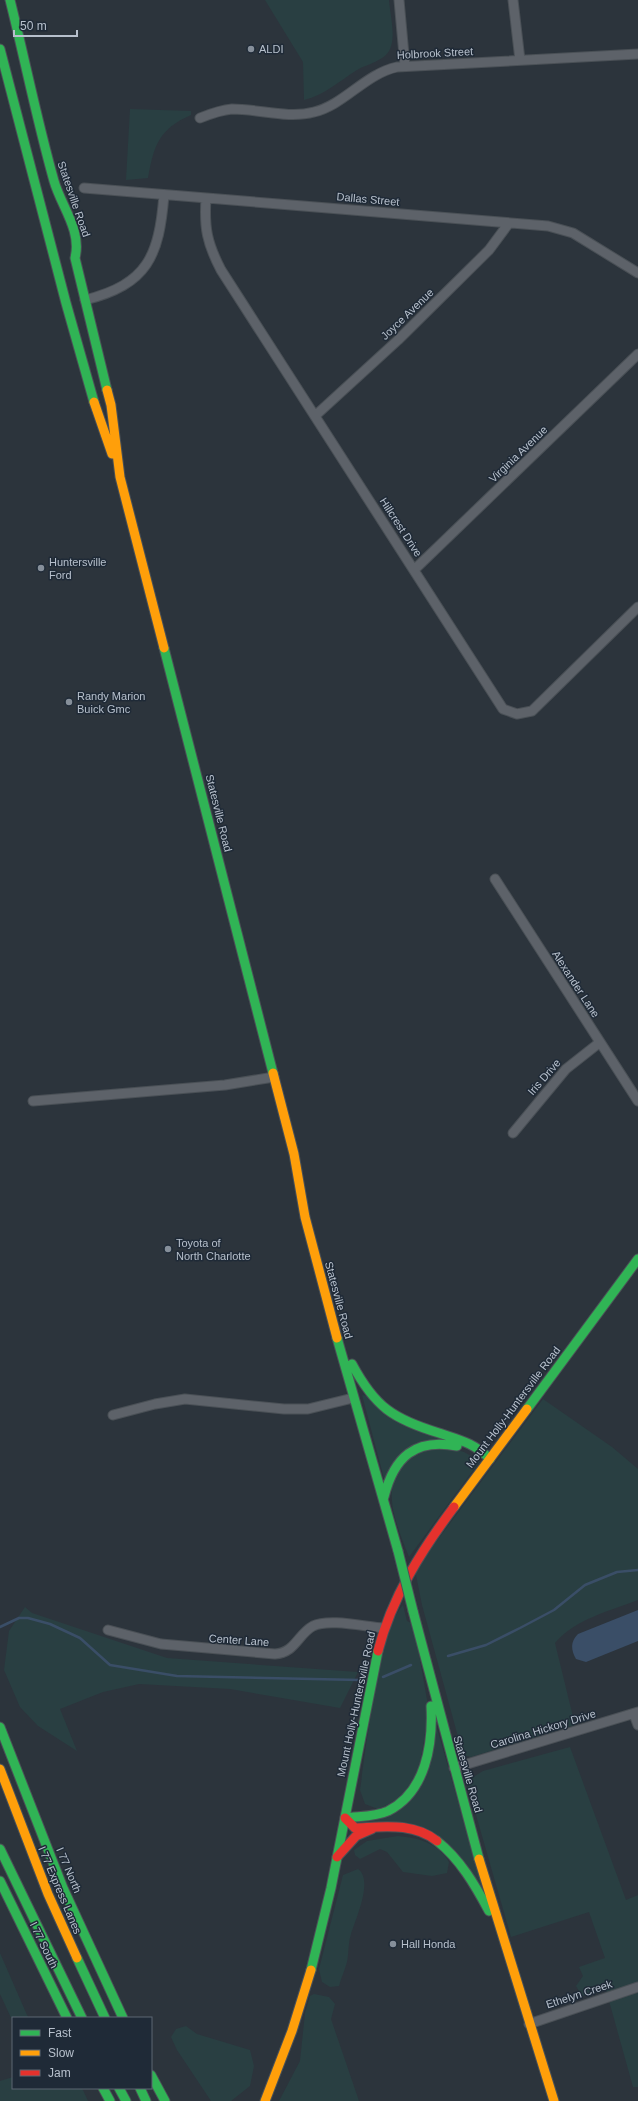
<svg xmlns="http://www.w3.org/2000/svg" width="638" height="2101" font-family="Helvetica,sans-serif">
<style>
.green{fill:#293f42}
.water{fill:#3a4e67}
.lines{fill:none;stroke-linecap:round;stroke-linejoin:round}
.stream{stroke:#3a4e67;stroke-width:2.5}
.street-casing{stroke:#4a5056;stroke-width:11}
.fast-casing{stroke:#4a5056;stroke-width:11}
.slow-casing{stroke:#4a5056;stroke-width:11}
.jam-casing{stroke:#4a5056;stroke-width:11}
.street{stroke:#5d6269;stroke-width:9}
.fast{stroke:#30b455;stroke-width:9}
.slow{stroke:#ff9f0a;stroke-width:9}
.jam{stroke:#e5322d;stroke-width:9}
.fast-bridge-casing{stroke:#4a5058;stroke-width:11;stroke-linecap:butt}
.fast-bridge{stroke:#30b455;stroke-width:9}
.poi-dot{fill:#868f9a;stroke:#1f2a37;stroke-width:1.5}
.labels{text-anchor:middle;stroke-width:3;stroke-linejoin:round;paint-order:stroke}
.poi-label{font-size:11px;fill:#b7c0cc;stroke:#1f2a37;text-anchor:start}
.street-label{font-size:11px;fill:#b7c0cc;stroke:#1f2a37}
</style>
<rect width="100%" height="100%" fill="#2c343c"/>
<!-- green -->
<path class="green" d="M265,0H389C390,14 396,36 390,49C385,61 367,64 357,70C339,81 325,95 304,100L303,62Z
M130,109L191,111V115C159,129 154,145 148,178L126,180Z
M362,1395L367,1396L450,1440L430,1441L385,1482Z
M543,1399L612,1447L638,1469V1600C610,1611 575,1619 555,1643L575,1725L471,1757L463,1755L422,1605L415,1570Z
M446,1447L464,1452L480,1461L409,1557C395,1521 374,1476 419,1453C426,1449 438,1449 446,1447Z
M403,1605L407,1621L411,1623L417,1643L429,1711L419,1770L400,1799L378,1809L365,1804L360,1790C366,1750 379,1630 403,1605Z
M25,1607L32,1613L167,1658L358,1672L340,1708L230,1689L139,1684L103,1692L60,1709L77,1751L38,1726L20,1707L4,1670L9,1631Z
M436,1725L487,1902L440,1840L356,1821L401,1809Z
M570,1747L626,1900L638,1895V2087H633L606,1990L578,1997L579,1991L576,1986L583,1976L579,1967L605,1958L589,1912L511,1937L468,1787L470,1779L483,1771Z
M398,1836C419,1838 438,1843 449,1862L447,1873L432,1876L403,1872L387,1852L380,1849L360,1859L355,1855L354,1850L367,1841Z
M358,1869C374,1880 355,1920 351,1934C348,1943 349,1953 347,1962C345,1970 341,1978 339,1986L330,1987L322,1982L319,1969L343,1875Z
M0,1953L27,2015L29,2018H13V2022L0,1994Z
M314,1994L329,1997L335,2004L331,2019L359,2101H279L300,2061L305,2013L310,1996Z
M186,2026L197,2034L250,2050L254,2066L250,2086L231,2101H211L177,2050L171,2037L176,2029Z
M13,2077V2088H82L88,2101H0V2081Z"/>
<!-- water -->
<path class="water" d="M638,1610V1641L586,1662L576,1659C571,1650 570,1642 578,1634Z"/>
<g class="lines">
<!-- stream -->
<path class="stream" d="M0,1627L19,1618H28L50,1624L80,1638L110,1665L177,1676L360,1680
M448,1656L486,1645L520,1628L554,1610L585,1585L617,1572L638,1570
M383,1677L411,1665"/>
<defs>
<path id="street" d="M399,0L405,66
M513,0L520,60
M200,118C210,114 220,110 232,109C259,109 288,119 314,112C344,105 365,74 397,67L638,54
M84,188L548,226L573,233L638,273
M206,198C204,228 207,243 221,270L503,709L517,714L532,711L638,607
M85,300C148,284 159,256 164,195
M316,415L398,340L489,250L509,223
M414,570L638,354
M495,879L638,1101
M33,1101L225,1085L274,1077
M513,1133L566,1069L599,1043
M113,1415L155,1404L185,1399L284,1409H308L353,1398
M108,1630L161,1644L275,1654C295,1653 298,1634 313,1626C329,1618 366,1627 384,1628
M634,1714L638,1725
M454,1768L638,1712
M529,2024L638,1987"/>
<path id="fast" d="M10,0C25,60 37,121 54,181C61,206 82,230 75,258L107,390
M0,49L66,303L94,402
M164,648L273,1073
M337,1338L398,1551
M352,1364C375,1407 393,1419 439,1433C460,1440 474,1443 490,1459
M527,1409L638,1259
M384,1497C394,1457 415,1438 457,1446
M413,1611L479,1859
M0,1727L63,1888L123,2018
M345,1818C359,1816 375,1817 388,1811C426,1792 433,1744 431,1706
M437,1841C460,1859 475,1885 489,1911
M0,1849L82,2018
M0,1881L67,2018
M77,1958L105,2018
M311,1970L331,1888L378,1651
M151,2075L165,2101
M103,2088L110,2101
M119,2088L126,2101
M140,2088L146,2101"/>
<path id="slow" d="M107,390L111,405L120,477L164,648
M94,402L112,454
M273,1073L294,1154L305,1217L337,1338
M454,1507L527,1409
M0,1769L48,1894L77,1958
M479,1859L554,2101
M265,2101L292,2031L311,1970"/>
<path id="jam" d="M378,1651C392,1597 421,1551 454,1507
M345,1818L355,1828C383,1827 413,1822 437,1841
M337,1857L356,1836L372,1829"/>
</defs>
<!-- street casing -->
<use href="#street" class="street-casing"/>
<!-- fast casing -->
<use href="#fast" class="fast-casing"/>
<!-- slow casing -->
<use href="#slow" class="slow-casing"/>
<!-- jam casing -->
<use href="#jam" class="jam-casing"/>
<!-- street -->
<use href="#street" class="street"/>
<!-- fast -->
<use href="#fast" class="fast"/>
<!-- slow -->
<use href="#slow" class="slow"/>
<!-- jam -->
<use href="#jam" class="jam"/>
<defs>
<path id="fast-bridge" d="M398,1551L413,1611"/>
</defs>
<!-- fast-bridge casing -->
<use href="#fast-bridge" class="fast-bridge-casing"/>
<!-- fast-bridge -->
<use href="#fast-bridge" class="fast-bridge"/>
</g>
<!-- markers -->
<g class="poi-dot">
<circle cx="251" cy="49" r="4"/>
<circle cx="41" cy="568" r="4"/>
<circle cx="69" cy="702" r="4"/>
<circle cx="168" cy="1249" r="4"/>
<circle cx="393" cy="1944" r="4"/>
</g>
<g class="labels">
<!-- poi labels -->
<g class="poi-label">
<text x="259" y="53">ALDI</text>
<text x="49" y="566">Huntersville<tspan x="49" dy="13">Ford</tspan></text>
<text x="77" y="700">Randy Marion<tspan x="77" dy="13">Buick Gmc</tspan></text>
<text x="176" y="1247">Toyota of<tspan x="176" dy="13">North Charlotte</tspan></text>
<text x="401" y="1948">Hall Honda</text>
</g>
<!-- street labels -->
<g class="street-label">
<text transform="translate(435 53) rotate(-3)" y="4">Holbrook Street</text>
<text transform="translate(74 199) rotate(71)" y="4">Statesville Road</text>
<text transform="translate(368 199) rotate(5)" y="4">Dallas Street</text>
<text transform="translate(407 314) rotate(-44)" y="4">Joyce Avenue</text>
<text transform="translate(518 454) rotate(-44)" y="4">Virginia Avenue</text>
<text transform="translate(401 527) rotate(57)" y="4">Hillcrest Drive</text>
<text transform="translate(219 813) rotate(76)" y="4">Statesville Road</text>
<text transform="translate(576 984) rotate(57)" y="4">Alexander Lane</text>
<text transform="translate(544 1077) rotate(-49)" y="4">Iris Drive</text>
<text transform="translate(339 1300) rotate(75)" y="4">Statesville Road</text>
<text transform="translate(513 1407) rotate(-53)" y="4">Mount Holly-Huntersville Road</text>
<text transform="translate(239 1640) rotate(4)" y="4">Center Lane</text>
<text transform="translate(356 1704) rotate(-78)" y="4">Mount Holly-Huntersville Road</text>
<text transform="translate(543 1729) rotate(-17)" y="4">Carolina Hickory Drive</text>
<text transform="translate(468 1774) rotate(74)" y="4">Statesville Road</text>
<text transform="translate(69 1870) rotate(67)" y="4">I 77 North</text>
<text transform="translate(60 1890) rotate(67)" y="4">I 77 Express Lanes</text>
<text transform="translate(44 1945) rotate(64)" y="4">I 77 South</text>
<text transform="translate(579 1994) rotate(-18)" y="4">Ethelyn Creek</text>
</g>
</g>
<!-- legend -->
<rect x="12" y="2017" width="140" height="72" fill="#1f2a37" stroke="#5c6673"/>
<rect x="20" y="2030" width="20" height="6" fill="#30b455" stroke="#5c6673"/>
<text x="48" y="2037" font-size="12" fill="#b7c0cc">Fast</text>
<rect x="20" y="2050" width="20" height="6" fill="#ff9f0a" stroke="#5c6673"/>
<text x="48" y="2057" font-size="12" fill="#b7c0cc">Slow</text>
<rect x="20" y="2070" width="20" height="6" fill="#e5322d" stroke="#5c6673"/>
<text x="48" y="2077" font-size="12" fill="#b7c0cc">Jam</text>
<!-- scale -->
<path d="M14 30v6h63v-6" fill="none" stroke="#b7c0cc" stroke-width="2"/>
<text x="20" y="30" font-size="12" fill="#b7c0cc" stroke="#1f2a37" stroke-width="3" paint-order="stroke">50 m</text>
</svg>
